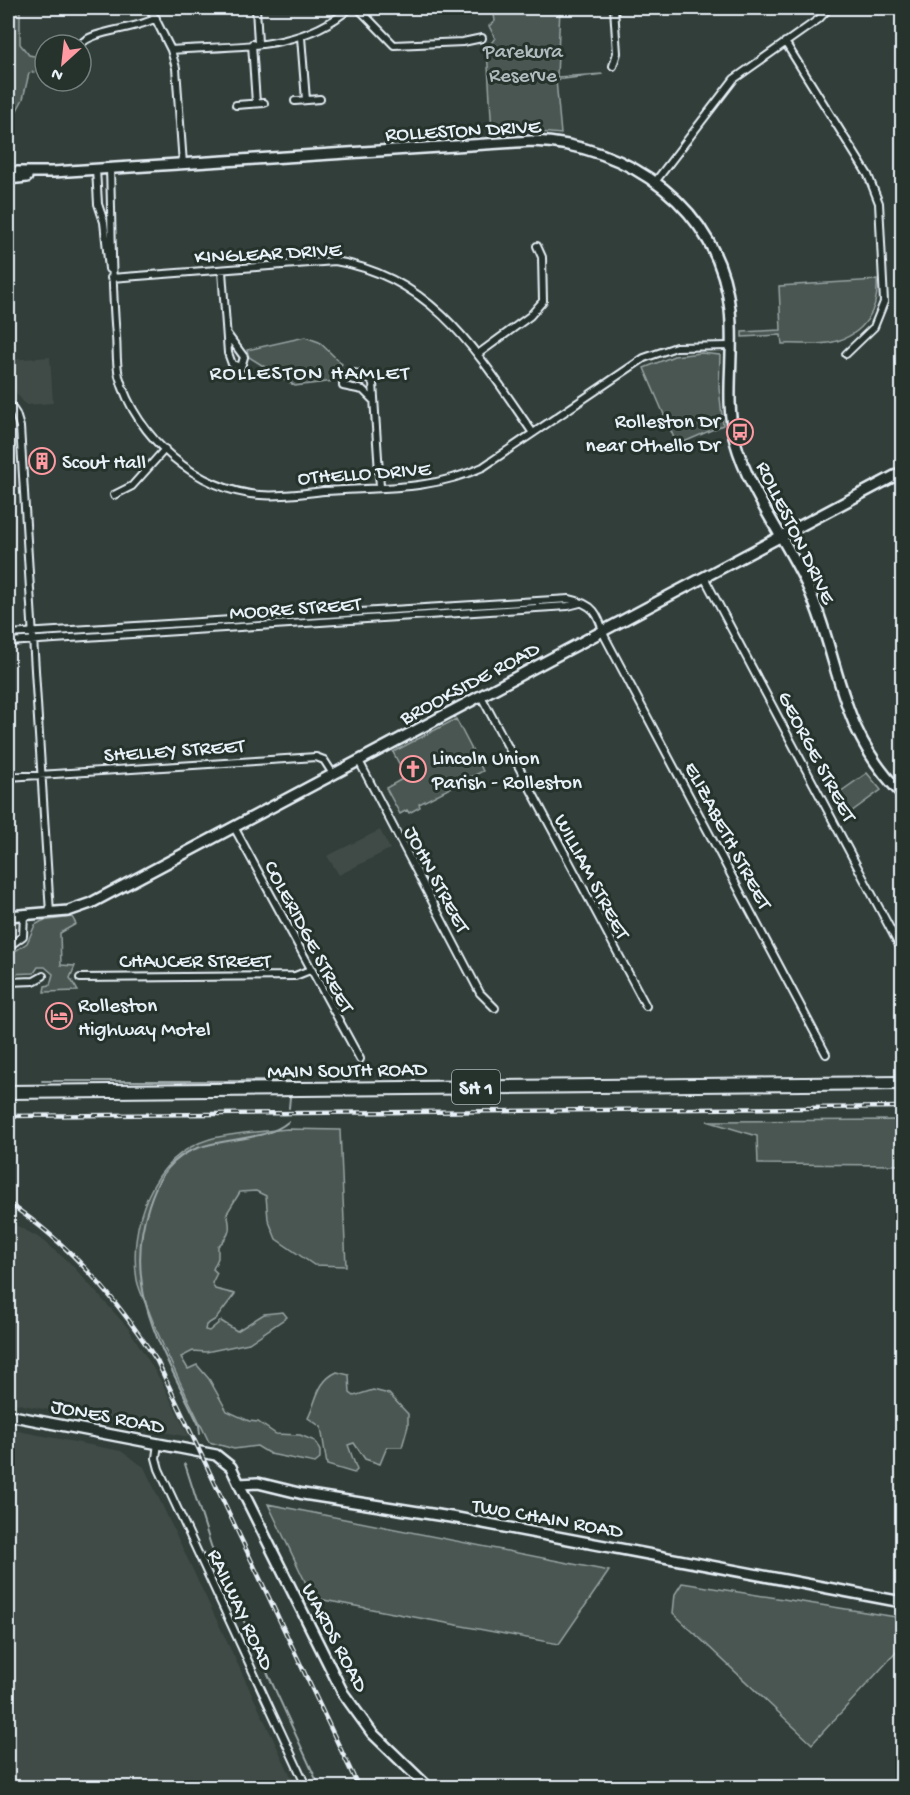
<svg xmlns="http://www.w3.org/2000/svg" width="910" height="1795" font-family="'Gochi Hand',sans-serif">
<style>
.built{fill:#3f4b46}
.green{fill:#495651;stroke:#98a4a4;stroke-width:1.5}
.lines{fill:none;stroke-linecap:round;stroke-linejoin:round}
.stream{stroke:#9ea9ab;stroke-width:2}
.street-casing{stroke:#e8f1f8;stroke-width:10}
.secondary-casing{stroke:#e8f1f8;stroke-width:14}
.highway-casing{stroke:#e8f1f8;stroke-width:16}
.street{stroke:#26332d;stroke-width:6}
.secondary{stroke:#26332d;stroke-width:9}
.highway{stroke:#26332d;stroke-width:12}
.rail-casing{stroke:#e8f1f8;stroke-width:4.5}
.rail{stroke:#26332d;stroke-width:2;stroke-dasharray:7;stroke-linecap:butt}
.labels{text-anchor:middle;stroke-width:6;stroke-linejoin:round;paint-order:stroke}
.shield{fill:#26332d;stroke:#aeb8bb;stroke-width:1.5}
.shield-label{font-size:20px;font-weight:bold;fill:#e8f1f8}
.park-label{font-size:21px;fill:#b0bbbe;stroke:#26332d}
.street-label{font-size:21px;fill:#e8f1f8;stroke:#26332d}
.poi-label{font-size:21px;fill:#e8f1f8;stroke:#26332d;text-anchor:start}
.neighbourhood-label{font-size:22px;letter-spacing:1.5px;fill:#e8f1f8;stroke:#26332d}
</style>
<rect width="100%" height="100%" fill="#323e39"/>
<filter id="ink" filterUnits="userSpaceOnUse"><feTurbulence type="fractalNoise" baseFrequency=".0167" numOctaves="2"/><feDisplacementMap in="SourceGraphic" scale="12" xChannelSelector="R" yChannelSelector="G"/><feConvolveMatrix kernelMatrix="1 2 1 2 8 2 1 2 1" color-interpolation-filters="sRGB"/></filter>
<g filter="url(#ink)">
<!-- built -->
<path class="built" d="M50,357L53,403L26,405L12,388L10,360Z
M380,830L390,849L339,875L327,856Z
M8,1221L38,1237L70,1263L129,1329L161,1381L189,1437L8,1402Z
M8,1429L121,1451L144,1467L296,1787H8Z"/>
<!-- green -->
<path class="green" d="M8,8H20V44L29,55L45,58V69L29,73L23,99L8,127Z
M493,8H560L557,77L603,74L556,80L561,134L528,131L492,133L487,49L495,38L489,26L495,21Z
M877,280C879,310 864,335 833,342C818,346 798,343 782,344L781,335L742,337V332L781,330L779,286Z
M305,337L319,342L342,364L336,371L334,381L295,386L249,357L247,350Z
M701,353L720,355L719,388L723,425L677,445L644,368L674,356Z
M456,719L483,771L419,804L420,807L409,813L407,810L400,814L386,788L406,777L393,752Z
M867,773L881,790L844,817L833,797Z
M72,917L76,924L60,933L61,965L75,966L70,978L78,991L44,992L45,986L50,985L53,974L45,967H38L34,973L8,974V956L27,943L35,925L42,921Z
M902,1120V1165L758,1164L757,1136L707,1121Z
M287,1129L340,1130L346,1266L314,1265L276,1239L268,1219L266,1196L256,1191L240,1192L227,1213C231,1228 231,1235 218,1246V1258L213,1269L217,1273L212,1283L215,1289L235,1294L216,1319L206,1325L205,1330L209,1331L221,1321L237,1331L264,1314L283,1312L287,1317L249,1343L206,1352L193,1351L181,1357L188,1369L197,1365L209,1379L227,1411L249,1421L258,1422L276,1434L300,1435L315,1441L320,1451V1459L315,1463L270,1454L257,1446L234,1449L209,1442C189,1400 167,1358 150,1314C146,1303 139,1291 137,1280C128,1225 152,1156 210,1139C235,1132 262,1132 287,1129Z
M337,1372L349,1375L350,1393L354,1396L373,1390L389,1394L408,1414V1426L402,1447H387L380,1464L365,1459L354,1443L348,1445L357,1470L354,1473L327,1465L321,1427L308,1418C317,1400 317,1381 337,1372Z
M268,1504L609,1571L559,1644L313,1598Z
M682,1583L902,1618V1646L812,1744L673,1613L675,1594Z"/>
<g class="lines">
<!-- stream -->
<path class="stream" d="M42,1081H290
M289,1108L290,1097
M200,1434L199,1425C164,1352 121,1289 149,1205C156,1183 166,1164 188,1152C217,1137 265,1142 288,1122
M185,1464L215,1558L320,1788"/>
<defs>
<path id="street" d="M150,8L171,50L176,68L183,164
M256,8L258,43
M358,8L394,45L463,42L482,38
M301,37L306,100
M785,42L868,175L879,203L884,302L874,327L846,354
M252,44L256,103
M80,45C91,30 136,30 156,18
M171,50C235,45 299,52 350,8
M613,66L617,53L614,8
M295,101L320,99
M236,105L264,103
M96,169L98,204L104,222L109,269
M110,169C112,225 111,280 116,336C117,349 116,364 119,376C136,438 198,491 260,495C281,497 303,493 324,491C381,487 430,491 483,467L644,358L676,347L730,346
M655,182L734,79L819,19L829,8
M222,271L228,353L232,364L241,367L244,357L227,334
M111,278L335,261C435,277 480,357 533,433
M478,354L530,316L543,301L542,257L537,246
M374,401L363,390L343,386V375C351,370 367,375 373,383L380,487
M8,402L16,414L20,427L50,913
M114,495L132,486L165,449
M704,577L902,951
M8,634L569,599C594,604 598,613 605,637L826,1054
M8,642L568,606L580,603
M481,696L646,1006
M359,761L480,993L495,1008
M8,777L316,757L324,760L333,774
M234,827L360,1059
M8,947L23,936L24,914
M80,978L295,976L310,970
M8,982L34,981L43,976
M158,1443L156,1458L159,1469L307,1788"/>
<path id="secondary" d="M8,172H53L532,141C629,144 720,209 730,310C735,355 724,397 735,441C749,492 784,536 806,583C842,661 836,728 902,794
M8,179L27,177
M8,916L68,911L91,903L902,472
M8,1415L216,1455L231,1467L239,1484L258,1483L303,1494L457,1518L902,1602
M239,1484L343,1693L372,1733L429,1788"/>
<path id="highway" d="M8,1092L902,1083"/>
</defs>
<!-- street casing -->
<use href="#street" class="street-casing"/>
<!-- secondary casing -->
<use href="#secondary" class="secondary-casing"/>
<!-- highway casing -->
<use href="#highway" class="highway-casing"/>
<!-- street -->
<use href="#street" class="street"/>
<!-- secondary -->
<use href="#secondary" class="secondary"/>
<!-- highway -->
<use href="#highway" class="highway"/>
<defs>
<path id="rail" d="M8,1116L902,1107
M8,1203C70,1243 117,1299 157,1361L359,1788"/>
</defs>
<!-- rail casing -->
<use href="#rail" class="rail-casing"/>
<!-- rail -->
<use href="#rail" class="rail"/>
</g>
</g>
<!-- icons -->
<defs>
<symbol id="bus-ring" viewBox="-11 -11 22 22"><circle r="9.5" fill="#26332d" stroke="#ff9aa2" stroke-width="1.5"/><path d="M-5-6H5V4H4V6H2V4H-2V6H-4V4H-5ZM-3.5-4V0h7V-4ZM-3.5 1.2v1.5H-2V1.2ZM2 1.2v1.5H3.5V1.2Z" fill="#ff9aa2"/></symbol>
<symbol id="building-ring" viewBox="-11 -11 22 22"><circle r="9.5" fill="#26332d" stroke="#ff9aa2" stroke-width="1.5"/><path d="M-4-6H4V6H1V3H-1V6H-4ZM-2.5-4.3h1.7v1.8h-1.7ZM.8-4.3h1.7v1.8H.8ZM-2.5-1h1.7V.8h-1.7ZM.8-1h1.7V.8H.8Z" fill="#ff9aa2"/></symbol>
<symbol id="church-ring" viewBox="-11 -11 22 22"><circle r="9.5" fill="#26332d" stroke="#ff9aa2" stroke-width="1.5"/><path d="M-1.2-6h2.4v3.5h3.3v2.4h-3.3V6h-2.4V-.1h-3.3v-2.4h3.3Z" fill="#ff9aa2"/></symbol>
<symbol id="hotel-ring" viewBox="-11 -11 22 22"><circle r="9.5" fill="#26332d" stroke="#ff9aa2" stroke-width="1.5"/><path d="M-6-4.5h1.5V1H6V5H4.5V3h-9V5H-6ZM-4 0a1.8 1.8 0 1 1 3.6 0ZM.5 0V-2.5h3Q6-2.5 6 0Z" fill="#ff9aa2"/></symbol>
</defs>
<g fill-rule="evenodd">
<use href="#bus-ring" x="725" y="417" width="30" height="30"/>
<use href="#building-ring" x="27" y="446" width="30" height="30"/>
<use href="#church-ring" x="398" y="754" width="30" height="30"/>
<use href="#hotel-ring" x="44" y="1001" width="30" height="30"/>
</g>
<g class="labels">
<!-- shield labels -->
<rect class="shield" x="452" y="1070" width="48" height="34" rx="4.5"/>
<g class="shield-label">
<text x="476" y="1094">SH 1</text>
</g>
<!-- park labels -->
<g class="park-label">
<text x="523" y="57">Parekura<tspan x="523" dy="24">Reserve</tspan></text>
</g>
<!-- street labels -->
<g class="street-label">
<text transform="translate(463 129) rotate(-3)" y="7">ROLLESTON DRIVE</text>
<text transform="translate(268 252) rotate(-3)" y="7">KINGLEAR DRIVE</text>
<text transform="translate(364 472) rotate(-4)" y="7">OTHELLO DRIVE</text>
<text transform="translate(797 532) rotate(64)" y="7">ROLLESTON DRIVE</text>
<text transform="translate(295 607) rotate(-4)" y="7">MOORE STREET</text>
<text transform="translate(469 682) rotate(-28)" y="7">BROOKSIDE ROAD</text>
<text transform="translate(174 749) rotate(-4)" y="7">SHELLEY STREET</text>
<text transform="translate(818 756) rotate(62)" y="7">GEORGE STREET</text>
<text transform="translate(729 835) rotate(62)" y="7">ELIZABETH STREET</text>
<text transform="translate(593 876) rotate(62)" y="7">WILLIAM STREET</text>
<text transform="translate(438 879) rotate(62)" y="7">JOHN STREET</text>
<text transform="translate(310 936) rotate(62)" y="7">COLERIDGE STREET</text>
<text x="195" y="967">CHAUCER STREET</text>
<text transform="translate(347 1069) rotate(-1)" y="7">MAIN SOUTH ROAD</text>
<text transform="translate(108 1415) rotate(11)" y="7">JONES ROAD</text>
<text transform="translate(548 1517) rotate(10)" y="7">TWO CHAIN ROAD</text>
<text transform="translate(242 1609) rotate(65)" y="7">RAILWAY ROAD</text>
<text transform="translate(336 1637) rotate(62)" y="7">WARDS ROAD</text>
</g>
<!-- poi labels -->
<g class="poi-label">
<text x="720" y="427" text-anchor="end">Rolleston Dr<tspan x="720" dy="24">near Othello Dr</tspan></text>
<text x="62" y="468">Scout Hall</text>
<text x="432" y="764">Lincoln Union<tspan x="432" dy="24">Parish - Rolleston</tspan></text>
<text x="78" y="1011">Rolleston<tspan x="78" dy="24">Highway Motel</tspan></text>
</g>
<!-- neighbourhood labels -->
<g class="neighbourhood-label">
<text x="310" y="379">ROLLESTON HAMLET</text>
</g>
</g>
<!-- margin -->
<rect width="910" height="1795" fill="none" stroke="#26332d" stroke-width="30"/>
<rect x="15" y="15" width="880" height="1765" fill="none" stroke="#e8f1f8" stroke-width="2" filter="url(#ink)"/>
<!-- north arrow -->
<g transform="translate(63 63) rotate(207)"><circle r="28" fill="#26332d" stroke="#747f7e" stroke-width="1.5"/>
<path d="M0-4.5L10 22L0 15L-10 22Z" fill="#ff9aa2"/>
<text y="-9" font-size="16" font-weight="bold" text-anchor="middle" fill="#e8f1f8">N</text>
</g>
</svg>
